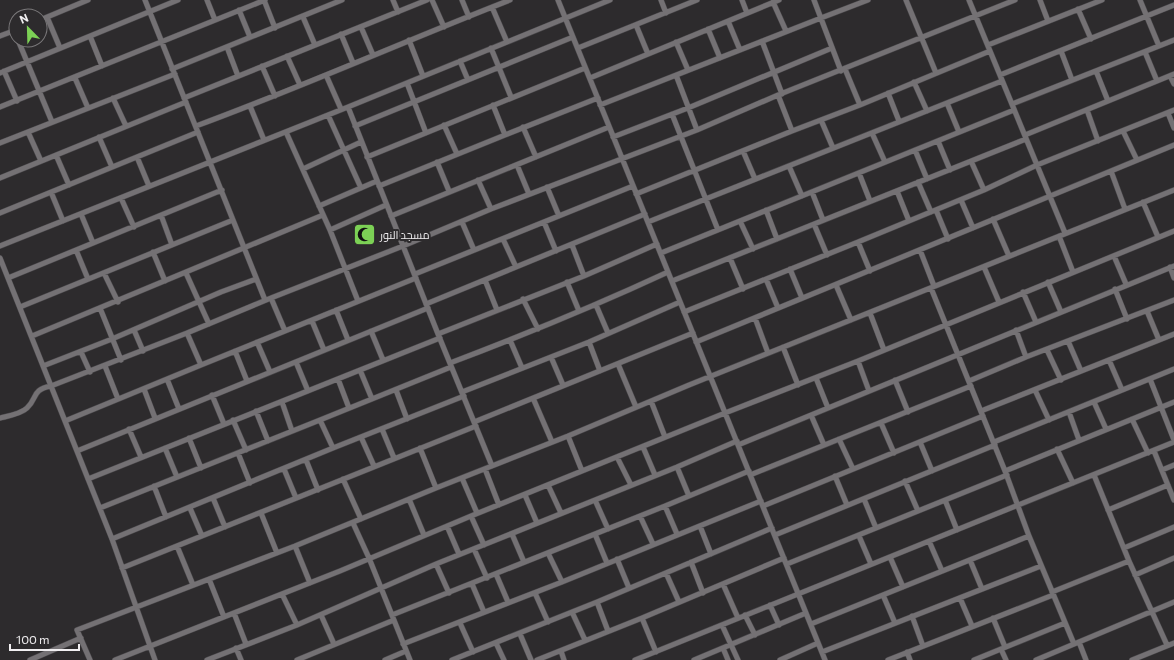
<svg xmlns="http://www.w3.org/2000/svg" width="1174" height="660" font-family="Commissioner,Cairo,sans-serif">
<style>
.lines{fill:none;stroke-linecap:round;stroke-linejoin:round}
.minor-casing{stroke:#4a484b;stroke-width:6}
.minor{stroke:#747174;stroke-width:5}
.labels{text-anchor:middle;stroke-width:4;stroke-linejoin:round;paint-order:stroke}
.poi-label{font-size:11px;fill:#f1eff1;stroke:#2d2b2d;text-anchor:start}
</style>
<rect width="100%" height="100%" fill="#2d2b2d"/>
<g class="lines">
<defs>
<path id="minor" d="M145,0L265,300
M207,0L215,20
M264,0L275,28
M393,0L398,12
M432,0L444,27
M462,0L469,17
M558,0L825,660
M661,0L666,13
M742,0L747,13
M814,0L841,71
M906,0L936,73
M969,0L1065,233
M1040,0L1048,21
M1140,0L1159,46
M773,2L786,31
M492,7L507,42
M1078,9L1091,39
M239,10L250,37
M47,17L60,48
M303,17L315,45
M40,20L88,0
M728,21L740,50
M636,25L648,54
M361,27L373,55
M708,29L720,58
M341,34L353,63
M0,36L16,30
M90,36L102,66
M18,40L52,122
M409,40L423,76
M762,41L782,94
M676,42L688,70
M988,45L1102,0
M227,47L238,76
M491,48L511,97
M578,48L697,0
M1061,51L1072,80
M1145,52L1157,81
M287,56L300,85
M460,61L468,80
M262,66L275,96
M172,69L342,0
M845,69L860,105
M4,71L17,101
M1096,71L1108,101
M0,73L178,0
M326,75L341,109
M676,75L697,130
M1000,75L1174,5
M1170,76L1174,84
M75,78L88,108
M590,78L779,0
M914,82L927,111
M407,83L426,133
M888,93L899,121
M778,95L792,131
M113,98L126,126
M184,98L427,0
M947,103L959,132
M1012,104L1174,40
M493,105L505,135
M600,105L821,18L868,0
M250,106L264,140
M0,107L265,0
M348,107L438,334L492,466
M1087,110L1098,141
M1168,113L1174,128
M672,114L718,230
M328,115L361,188
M821,120L833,148
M444,125L457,154
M196,126C302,87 405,41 510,0
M355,126L573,37
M523,127L536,157
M1123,131L1137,160
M28,132L41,161
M286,132L330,230L358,301
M872,133L885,162
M1025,135L1174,74
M99,137L112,167
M613,137L688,108L832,48
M938,141L950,170
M0,143L175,74
M915,150L927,179
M743,151L755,179
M56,155L69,185
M137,157L149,186
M367,157L585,68
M971,161L984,190
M437,162L449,191
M517,165L529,194
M789,166L802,196
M303,169L361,142
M1111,171L1125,209
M859,173L870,201
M0,178L186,102
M478,180L491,209
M918,182L931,212
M379,186L505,135L598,98
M547,187L559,216
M897,191L909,221
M51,192L63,221
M812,192L823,220
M636,194L792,131L860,105L990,51
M121,198L134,227
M961,200L973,228
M1143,202L1158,237
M319,206L377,181
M766,210L777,239
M936,210L948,239
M0,213L198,132
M81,214L93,243
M161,215L172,245
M391,216L609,127
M993,219L1009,256
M740,221L753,249
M462,222L474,250
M544,222L556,251
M648,222L1002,81
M814,224L827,255
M330,230L386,205
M1059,236L1073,272
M503,239L516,267
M858,242L870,271
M572,245L584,276
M0,246L348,107L610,0
M76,250L88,279
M920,250L934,286
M153,252L165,281
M661,253L1014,110
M1114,256L1126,284
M0,258L112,539L155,660
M730,258L743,289
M984,267L999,302
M1170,267L1174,278
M790,269L802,298
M104,273L118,302
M186,273L209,324
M415,274L633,186
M8,278L222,190
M766,279L778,308
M485,280L497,310
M672,281L1026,139
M567,282L579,311
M1048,282L1061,312
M836,285L851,320
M931,288L1005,471L1029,536L1074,644
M1115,289L1127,319
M1023,292L1036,322
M271,298L285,331
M523,299L538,329
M426,304L645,214
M596,305L608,333
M20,307L233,220
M100,308L121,360
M336,310L348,340
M1147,311L1159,340
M684,312L858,242L984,190L1037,165L1174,110
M870,313L884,350
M755,318L768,353
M312,321L324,350
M134,330L143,351
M1016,330L1026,357
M371,331L383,360
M187,333L201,365
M438,334L584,276L657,244
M32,336L323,215
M510,340L522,368
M1068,341L1081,371
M257,342L270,372
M589,342L600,371
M696,342L1174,145
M783,347L798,385
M1047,350L1061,380
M235,351L247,381
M81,352L90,372
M551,357L563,385
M1109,360L1122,390
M858,361L869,391
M296,362L308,391
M450,363C524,335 597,305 668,272
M618,364L636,407
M43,366L112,339L221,292L256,279
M105,366L118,399
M360,370L372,399
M816,378L828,408
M167,379L179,409
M338,379L349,408
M1150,379L1174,440
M895,380L908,412
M969,381L1026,357L1174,300
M144,389L155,418
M396,390L407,419
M1035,390L1049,420
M462,392L589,342L680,302
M212,395L224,424
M533,398L552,442
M651,401L665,437
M282,402L292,431
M1094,402L1106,429
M256,411L268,441
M981,411L1174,334
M1069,412L1079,440
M811,415L824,445
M0,418C8,416 21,414 27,408C38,398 31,390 51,386L187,333L271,298L403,246L491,209L697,130L778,95L1015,0
M1132,419L1148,453
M233,420L246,450
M320,420L333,448
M65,421L201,365L416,278
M474,422L693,333
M881,423L894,453
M129,429L141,457
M382,429L394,458
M568,436L582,471
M361,437L374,466
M189,438L201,468
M839,439L853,469
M920,442L932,471
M994,442L1174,369
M738,445L1174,266
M643,447L655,475
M165,448L177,477
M420,448L436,488
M1057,449L1073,483
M77,451L428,308
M1154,451L1174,500
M238,453L250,483
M617,457L631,485
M306,460L318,490
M677,467L689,496
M284,469L296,498
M485,469L499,505
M1162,470L1174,465
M1005,471L1174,402
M750,475L971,386
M1094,475L1129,561L1167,645
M835,476L847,505
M462,478L477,513
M88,479L440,338
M343,479L361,519
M905,481L918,511
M548,485L561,513
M154,486L166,517
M525,495L537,523
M213,498L225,527
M409,499L424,535
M864,499L876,528
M595,500L608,529
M945,500L957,530
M665,506L677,534
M763,506L983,416
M100,508L320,420L451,367
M190,508L202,536
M1108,510L1168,485
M261,513L277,553
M471,516L484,545
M640,516L653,544
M353,523L369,558L410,660
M447,526L459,554
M700,526L711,554
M512,534L524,562
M595,534L607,563
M775,535L995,445
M859,536L871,564
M112,539L333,448L464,396
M929,541L942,571
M177,546L193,585
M295,546L310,583
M1124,548L1174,527
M474,549L487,578
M548,553L562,582
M890,557L903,587
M617,559L629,588
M970,560L982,589
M691,562L703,593
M436,564L449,593
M787,564L1007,475
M122,568L476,426
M666,573L679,602
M496,574L508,602
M1135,575L1174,558
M209,579L224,617
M472,584L484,612
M723,584L738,618
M1052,592L1129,561
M535,593L548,622
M282,594L297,625
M883,595L895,623
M960,598L972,626
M597,602L608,631
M770,605L779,625
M572,612L585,640
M234,613L246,644
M321,615L334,644
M392,615L665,506L749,471
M745,615L755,635
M912,616L923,646
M642,618L656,652
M993,618L1005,647
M460,623L473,652
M811,624L1029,536
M722,625L738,660
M520,634L531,660
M1079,642L1086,660
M496,643L504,660
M403,644L562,582L761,501
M236,648L241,660
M723,648L728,660
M1001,649L1006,660
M561,651L564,660
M822,652L1041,566
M907,652L910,660
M30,660L81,638
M90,660L77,630L295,546L436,488L568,436L689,385L1174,190
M115,660L340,571L471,516L725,413L858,361L1174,231
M207,660L297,625L436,564L677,467L737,441
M297,660L394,620
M385,660L406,651
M452,660L597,602L772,528
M537,660L642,618L784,558
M635,660L1174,442
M694,660L806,613
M780,660L818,643
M888,660L1053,595
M974,660L1065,623
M1036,660L1174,602
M1132,660L1174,643"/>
</defs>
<!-- minor casing -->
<use href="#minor" class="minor-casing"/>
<!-- minor -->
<use href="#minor" class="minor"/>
</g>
<!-- icons -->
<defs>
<symbol id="mosque-square" viewBox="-11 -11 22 22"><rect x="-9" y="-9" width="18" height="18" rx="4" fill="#7cd155" stroke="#2d2b2d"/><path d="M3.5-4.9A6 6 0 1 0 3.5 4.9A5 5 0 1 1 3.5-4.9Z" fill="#111"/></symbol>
</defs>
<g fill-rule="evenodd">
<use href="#mosque-square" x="352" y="222" width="25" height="25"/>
</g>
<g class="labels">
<!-- poi labels -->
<g class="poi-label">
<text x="380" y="239">مسجد النور</text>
</g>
</g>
<!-- north arrow -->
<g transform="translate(28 28) rotate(337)"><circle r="19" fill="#2d2b2d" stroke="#7b797b"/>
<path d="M0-3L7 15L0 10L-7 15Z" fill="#7cd155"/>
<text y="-6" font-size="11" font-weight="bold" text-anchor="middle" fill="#f1eff1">N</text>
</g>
<!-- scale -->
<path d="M10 644v6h69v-6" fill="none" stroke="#f1eff1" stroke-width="2"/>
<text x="16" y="644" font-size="12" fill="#f1eff1" stroke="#2d2b2d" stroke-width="3" paint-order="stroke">100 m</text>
</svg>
